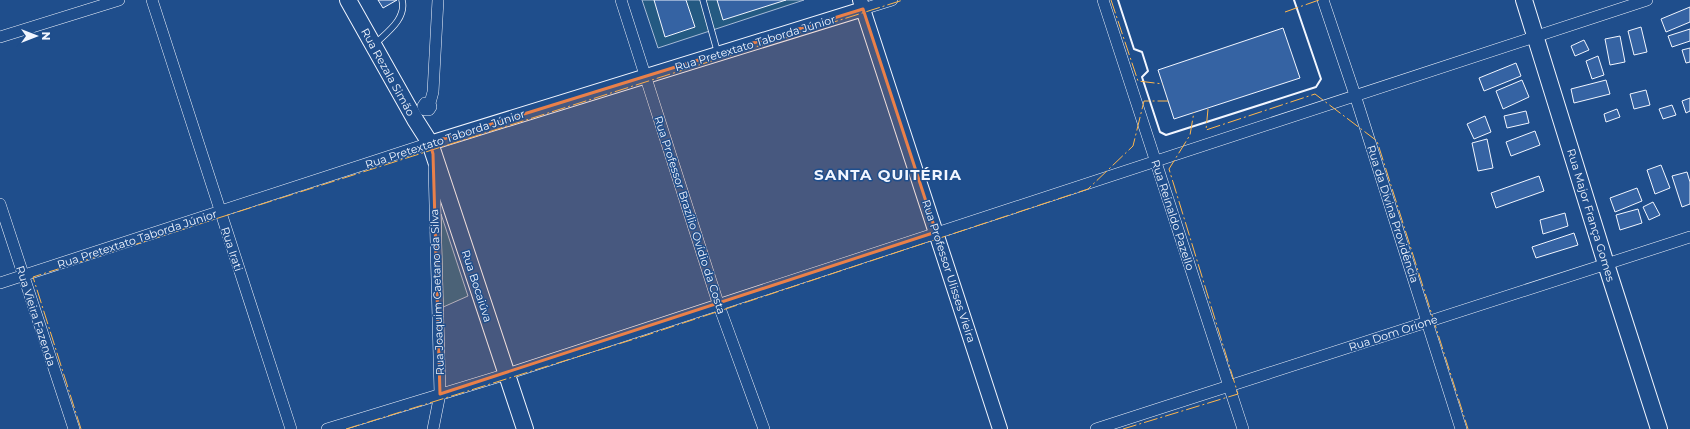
<svg xmlns="http://www.w3.org/2000/svg" width="1690" height="429" font-family="Montserrat,sans-serif">
<style>
.green{fill:#245a82;stroke:#a8bbd7}
.building{fill:#3563a3;stroke:#f2f6ff}
.lines{fill:none;stroke-linecap:round;stroke-linejoin:round}
.service-casing{stroke:#f2f6ff;stroke-width:7}
.minor-casing{stroke:#f2f6ff;stroke-width:12}
.tertiary-casing{stroke:#f2f6ff;stroke-width:16}
.secondary-casing{stroke:#f2f6ff;stroke-width:18}
.service{stroke:#1f4e8c;stroke-width:5.5}
.minor{stroke:#1f4e8c;stroke-width:11}
.tertiary{stroke:#1f4e8c;stroke-width:14}
.secondary{stroke:#1f4e8c;stroke-width:16}
.wall{stroke:#f2f6ff;stroke-width:2}
.power{stroke:#ffb74d;stroke-width:1;stroke-dasharray:14 3 2 3;stroke-linecap:butt}
.marked{fill:#ea8049;fill-opacity:0.2;stroke:#ea8049;stroke-width:3;stroke-linejoin:round}
.labels{text-anchor:middle;stroke-width:3;stroke-linejoin:round;paint-order:stroke}
.street-label{font-size:11px;fill:#f2f6ff;stroke:#1f4e8c}
.district-label{font-size:15px;font-weight:bold;letter-spacing:1px;fill:#f2f6ff;stroke:#1f4e8c}
</style>
<rect width="100%" height="100%" fill="#1f4e8c"/>
<!-- green -->
<path class="green" d="M642,0H804L658,48Z
M441,214L468,296L441,308Z"/>
<!-- building -->
<path class="building" d="M378,0H397L383,8Z
M654,0H686L695,27L665,37Z
M717,0H786L723,20Z
M1690,7V22L1666,32L1661,19Z
M1641,27L1647,52L1634,55L1628,31Z
M1283,28L1300,78L1174,119L1158,70Z
M1690,29V41L1672,47L1668,36Z
M1620,36L1625,62L1610,65L1605,39Z
M1584,40L1589,50L1575,56L1571,46Z
M1690,48V62L1686,63L1682,50Z
M1598,56L1604,75L1592,79L1586,61Z
M1516,63L1521,76L1484,91L1479,78Z
M1522,80L1529,97L1503,109L1496,91Z
M1606,80L1610,94L1574,103L1571,89Z
M1646,90L1650,105L1634,109L1630,94Z
M1690,98V111L1686,113L1682,101Z
M1672,105L1676,115L1663,119L1659,109Z
M1617,109L1620,117L1606,122L1604,114Z
M1526,111L1529,123L1507,128L1504,116Z
M1485,116L1491,132L1474,139L1467,124Z
M1535,131L1540,145L1511,156L1506,142Z
M1487,139L1493,168L1478,171L1472,143Z
M1661,165L1670,188L1655,194L1647,170Z
M1687,172L1690,182V204L1682,207L1672,176Z
M1539,176L1544,191L1496,208L1491,193Z
M1637,188L1642,201L1615,212L1610,198Z
M1653,202L1660,215L1649,220L1643,207Z
M1638,209L1642,223L1620,230L1616,215Z
M1565,213L1568,226L1543,234L1540,220Z
M1574,233L1578,245L1536,258L1532,247Z"/>
<g class="lines">
<defs>
<path id="service" d="M703,0L718,54
M374,45C386,33 407,19 402,0"/>
<path id="minor" d="M152,0L291,429
M621,0L718,303L764,429
M1103,0L1243,429
M1323,0L1355,95L1461,429
M863,9L892,0
M0,37L119,0
M430,103H425L423,106L425,110H429L431,107L430,103L433,92L438,0
M0,204L74,429
M0,283L430,143
M327,429L507,374L1647,0
M433,429L440,394L434,167
M1096,429L1690,237"/>
<path id="tertiary" d="M860,0L1000,429
M430,143L863,9"/>
<path id="secondary" d="M348,0L416,121L430,143L525,429
M1524,0L1606,264L1659,429"/>
</defs>
<!-- service casing -->
<use href="#service" class="service-casing"/>
<!-- minor casing -->
<use href="#minor" class="minor-casing"/>
<!-- tertiary casing -->
<use href="#tertiary" class="tertiary-casing"/>
<!-- secondary casing -->
<use href="#secondary" class="secondary-casing"/>
<!-- service -->
<use href="#service" class="service"/>
<!-- minor -->
<use href="#minor" class="minor"/>
<!-- tertiary -->
<use href="#tertiary" class="tertiary"/>
<!-- secondary -->
<use href="#secondary" class="secondary"/>
<!-- wall -->
<path class="wall" d="M1118,0L1134,49L1142,52L1148,71L1142,77L1160,132L1166,135L1316,87L1321,79L1294,0"/>
<!-- power -->
<path class="power" d="M1111,0L1138,81L1163,84
M1285,12L1319,0
M1208,109L1206,130L1315,94L1377,141L1468,429
M81,429L33,277L903,0
M346,429L644,336L1088,189L1133,146L1144,101H1168
M1123,429L1238,394L1169,169L1190,135L1194,112"/>
</g>
<!-- marked area -->
<path class="marked" d="M863,9L936,232L440,394L433,154L430,143Z"/>
<g class="labels">
<!-- street labels -->
<g class="street-label">
<text transform="translate(755 43) rotate(-17)" y="4">Rua Pretextato Taborda Júnior</text>
<text transform="translate(388 72) rotate(61)" y="4">Rua Rezala Simão</text>
<text transform="translate(445 139) rotate(-18)" y="4">Rua Pretextato Taborda Júnior</text>
<text transform="translate(1393 214) rotate(72)" y="4">Rua da Divina Providência</text>
<text transform="translate(690 215) rotate(72)" y="4">Rua Professor Brazílio Ovídio da Costa</text>
<text transform="translate(1173 215) rotate(72)" y="4">Rua Reinaldo Pazello</text>
<text transform="translate(1591 215) rotate(73)" y="4">Rua Major França Gomes</text>
<text transform="translate(137 239) rotate(-18)" y="4">Rua Pretextato Taborda Júnior</text>
<text transform="translate(232 249) rotate(72)" y="4">Rua Irati</text>
<text transform="translate(949 271) rotate(72)" y="4">Rua Professor Ulisses Vieira</text>
<text transform="translate(477 286) rotate(72)" y="4">Rua Bocaiúva</text>
<text transform="translate(437 292) rotate(-92)" y="4">Rua Joaquim Caetano da Silva</text>
<text transform="translate(36 316) rotate(72)" y="4">Rua Vieira Fazenda</text>
<text transform="translate(1393 333) rotate(-18)" y="4">Rua Dom Orione</text>
</g>
<!-- district labels -->
<g class="district-label">
<text x="888" y="180">SANTA QUITÉRIA</text>
</g>
</g>
<!-- north arrow -->
<g transform="translate(36 36) rotate(90)" stroke="#1f4e8c" stroke-width="3" paint-order="stroke">
<path d="M0-3L7 15L0 10L-7 15Z" fill="#f2f6ff"/>
<text y="-6" font-size="11" font-weight="bold" text-anchor="middle" fill="#f2f6ff">N</text>
</g>
</svg>
